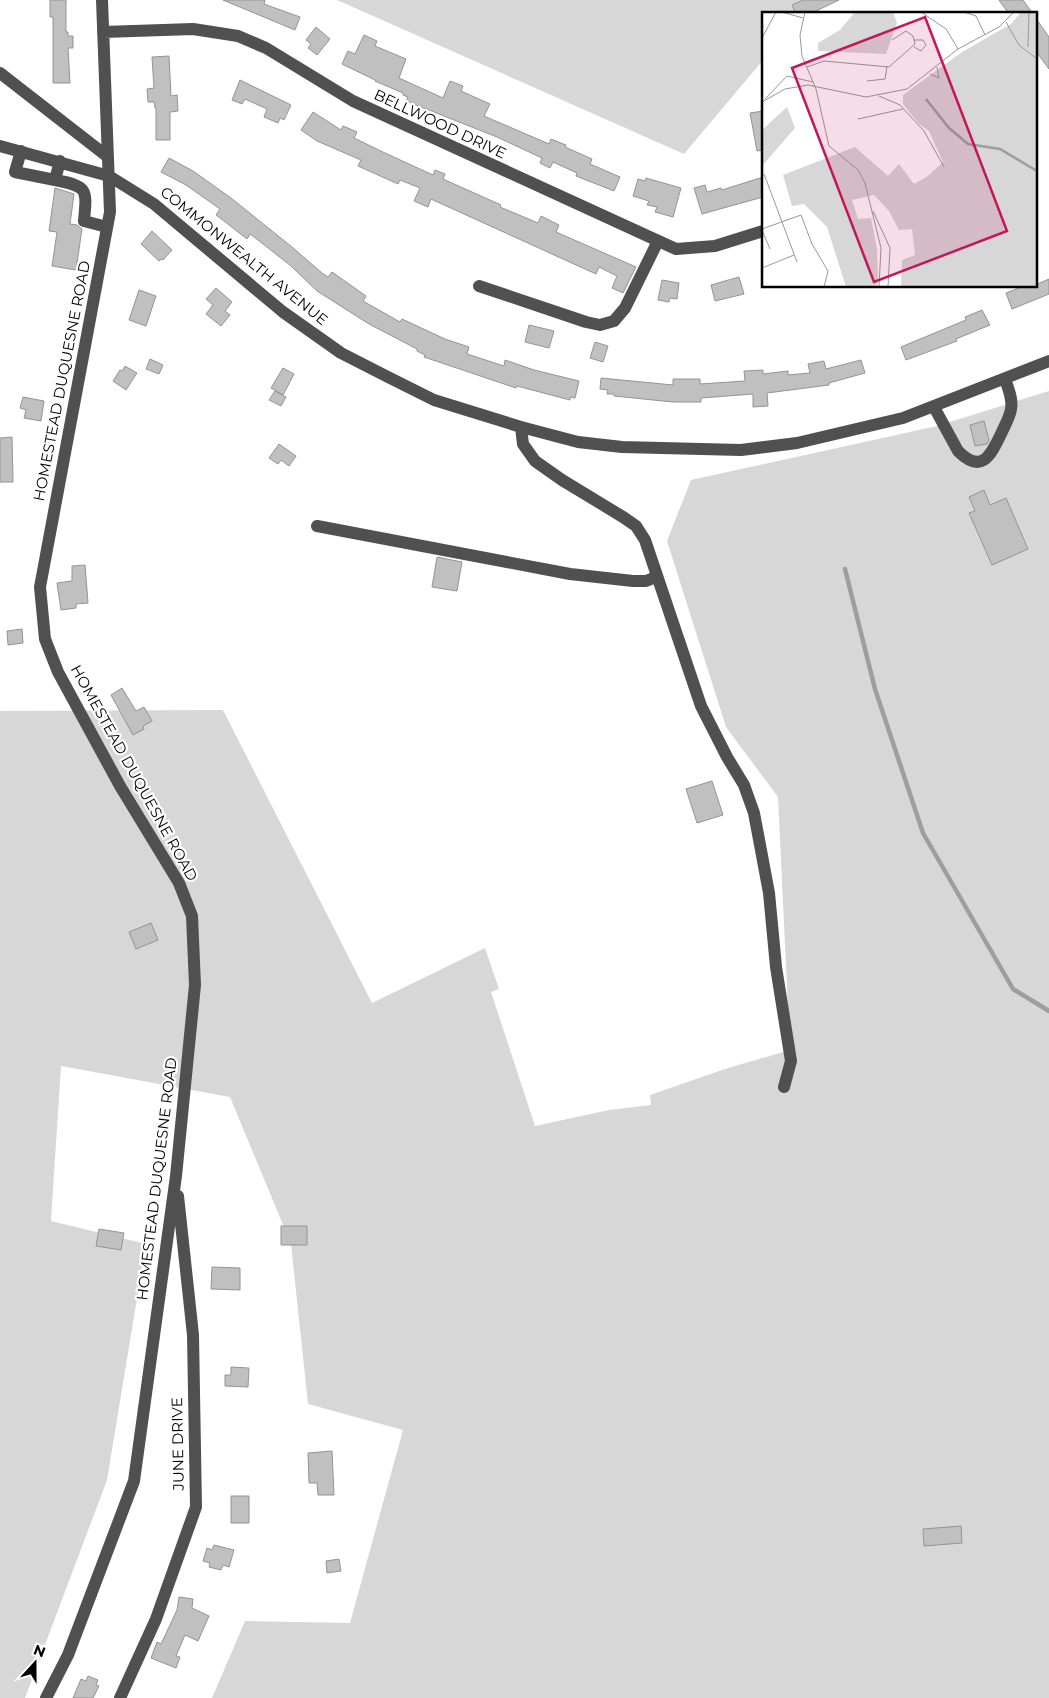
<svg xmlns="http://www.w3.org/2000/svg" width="1049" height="1698" font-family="Montserrat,sans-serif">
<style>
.green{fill:#d7d7d7}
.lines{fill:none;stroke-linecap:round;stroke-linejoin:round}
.stream{stroke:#9e9e9e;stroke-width:4.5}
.building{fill:#c0c0c0;stroke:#949494}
.minor{stroke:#505050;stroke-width:12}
.labels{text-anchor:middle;stroke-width:4.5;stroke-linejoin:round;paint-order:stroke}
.street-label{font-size:15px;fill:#000;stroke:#fff}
.inset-river{fill:none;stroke:#9e9e9e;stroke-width:2.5}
.inset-road{fill:none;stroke:#999;stroke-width:1}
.view{fill:#c2185b;fill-opacity:0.15;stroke:#c2185b;stroke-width:2.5}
.inset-edge{fill:none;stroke:#000;stroke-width:2.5}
</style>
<rect width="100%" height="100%" fill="#fff"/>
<!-- green -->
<path class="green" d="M337,0H813L802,14H763V60L684,154Z
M1049,391V1698H212L245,1621L350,1623L403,1430L308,1404L291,1244L230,1097L61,1066L51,1221L146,1244L107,1480L25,1698H0V711L223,710L372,1003L485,948L499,989L491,992L535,1126L609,1110L651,1105L650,1095L725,1069L790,1050L778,797L726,727L667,541L691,480L937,426Z"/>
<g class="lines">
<!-- stream -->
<path class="stream" d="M845,569L875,689L923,833L1013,989L1049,1011"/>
</g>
<!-- building -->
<path class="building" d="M50,0H66V32H68V36H73V48H68L70,83H53V17H50Z
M223,0H265L264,4L300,17L295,30Z
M803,0H839L816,11L817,14H796L792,5Z
M999,0H1023L1033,14H1009Z
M1035,17L1049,37V69L1035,50Z
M316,27L330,39L317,55L308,48L311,44L306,40Z
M364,35L377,41L375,46L406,59L399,78L443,98L450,81L463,86L461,91L490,104L484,116L549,144L551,139L566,145L565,147L592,159L590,164L620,177L614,191L576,176L577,173L553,162L550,168L540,163L542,158L497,137L406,101L408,97L403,95V93L375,81V80L342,64L348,51L355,54Z
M169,56L171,96L177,95L178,111L170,112V140H156V108H155L154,102H148L147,89L154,88L152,57Z
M240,80L291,105L284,120L280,118L278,123L264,117L267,109L245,99L242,104L232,100Z
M763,111V150L757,151L750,113Z
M313,112L341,130L343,126L357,132L354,138L385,153L433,175L435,170L445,174L443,179L501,205L500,207L538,223L541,216L559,225L556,232L636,267L623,293L612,288L617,276L599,267L596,274L431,199L428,207L414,201L420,188L400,180L398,184L358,166L361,160L317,141L301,130Z
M169,158L193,171L231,198L292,247L322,273L328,277L332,272L366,296L363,301L400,322L402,319L445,339L469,347L467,354L504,366L505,360L534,370L579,381L575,398L570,397V400L517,386L516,388L424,357L425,355L417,351V349L369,324L317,291L291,266L258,240L250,234L247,239L224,221L216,215L220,209L186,185L161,172Z
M763,177V197L702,214L694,188L705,185L707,192L721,188L722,190Z
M646,178L681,188L673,217L655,212L657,207L647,205L649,201L633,196L638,179L645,181Z
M55,188L74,194L70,224L77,225L82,229L76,270L52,266L57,232L49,231Z
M152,231L172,250L163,260L161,259L159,261L141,244Z
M739,277L744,294L715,301L711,285Z
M1049,279V294L1012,309L1006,293L1024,286H1035V285Z
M662,280L679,283L677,299L670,298L669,302L658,300Z
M216,288L232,302L225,311L230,315L221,326L206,314L213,305L206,299Z
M139,290L156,296L146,326L129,320Z
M982,310L990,325L956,339L957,341L906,360L901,347L966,320L965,317Z
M529,325L554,331L549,348L525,342Z
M595,342L608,346L603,362L590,358Z
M150,359L163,365L159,374L146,369Z
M861,360L865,373L829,383V385L767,393L768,406L753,407V394L701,398V402H673L614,396V394H607L608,390L600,389L601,378L673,385V379H700V384L745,381L744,371L763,370V374L788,371V375L810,373L808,364L824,361L826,369Z
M125,366L137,373L126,390L113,381L120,370L122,371Z
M283,368L294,374L283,395L271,388Z
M275,391L286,397L281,406L269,400Z
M23,397L44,401L41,421L24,418L26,410L20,408Z
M984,421L989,440L987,444L975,446L970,425Z
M12,437L13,482H0V438Z
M279,444L296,456L289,466L281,460L278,464L269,458Z
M984,490L990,505L1006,498L1028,549L992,565L969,513L975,511L969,497Z
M437,557L462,562L457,591L432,587Z
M85,565L88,603L76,604V608L61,610L57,583L72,581V566Z
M22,629L23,643L8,645L7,631Z
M122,688L136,711L144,707L152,721L143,726L144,729L133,735L111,695Z
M712,781L723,815L697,823L686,789Z
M151,923L158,940L136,949L129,932Z
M281,1226H307V1245H281Z
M99,1229L124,1233L121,1250L96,1246Z
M212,1267L240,1268V1290L211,1289Z
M231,1367L249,1368L248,1387L225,1386V1375H231Z
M332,1451L334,1495H318L317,1483H309L308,1453Z
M231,1496H249V1523H231Z
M961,1526L962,1543L924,1546L923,1529Z
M214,1545L234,1550L229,1567L223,1565L221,1570L209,1567L210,1563L203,1561L207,1548L212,1550Z
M339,1559L341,1571L327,1573L326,1561Z
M179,1597L193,1599L192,1608L209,1616L198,1641L185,1635L176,1656L180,1657L176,1668L151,1658L157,1642L161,1644L177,1610Z
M88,1676L98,1680L96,1685L99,1686L93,1698H73L81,1679L86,1681Z"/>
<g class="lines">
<!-- minor -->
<path class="minor" d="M103,32L193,29L238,36L266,48L353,101L676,249L715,246L763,231
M0,73L108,157
M0,146L109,176L154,204L283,312L341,353L386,376L434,400L521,427L578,442L622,447L741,450L797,443L903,418L1049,361
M21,151L15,172L55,180L60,161
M55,180C88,186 87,189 84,221L107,227
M479,286L586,322L600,325L614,321L625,308L658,241
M934,407L958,451C981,474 990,457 1001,434C1004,427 1010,417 1011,409C1013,399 1008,388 1005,379
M521,427L523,444L535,461L562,480L623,517L636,526L645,540L701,706L727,757L744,785L754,813L769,893L776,967L791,1061L784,1087
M317,526L570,574L633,581H646L656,577
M46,1698L68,1655L134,1481L176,1176L195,985L192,916L179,883L120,786L58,672L45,639L40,587L110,212L102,0
M120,1698L156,1619L196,1507L193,1335L178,1196"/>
</g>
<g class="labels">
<!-- street labels -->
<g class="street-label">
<text transform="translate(440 124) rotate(25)" y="5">BELLWOOD DRIVE</text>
<text transform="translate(244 256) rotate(39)" y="5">COMMONWEALTH AVENUE</text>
<text transform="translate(62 381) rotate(-79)" y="5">HOMESTEAD DUQUESNE ROAD</text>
<text transform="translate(134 773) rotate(61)" y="5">HOMESTEAD DUQUESNE ROAD</text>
<text transform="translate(157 1179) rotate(-83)" y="5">HOMESTEAD DUQUESNE ROAD</text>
<text transform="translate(178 1444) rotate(-91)" y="5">JUNE DRIVE</text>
</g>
</g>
<!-- overview -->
<g transform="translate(762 12)">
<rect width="275" height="275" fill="#fff"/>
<path d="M93,0H131L135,11L124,42L56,39V31L78,18ZM259,0H275V275H139L140,248L153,243L150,217L137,218L127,199L112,183L90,188L96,207L109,206L115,237L116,271L114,275H84L65,215L42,192L30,194L21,163L93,135L126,164L137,152L152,172L166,164L181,150L167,119L157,112L141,92V83L200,40L249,12ZM25,95L33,116L0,154V118Z" fill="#d7d7d7"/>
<path class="inset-river" d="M164,87L187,116L206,132L238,137L275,159"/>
<path class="inset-road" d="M20,0L41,6M43,0L38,23L40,44L54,77L67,134L96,158L103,171L119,236L117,275M159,0L184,17L196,37M202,0L214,4L223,23M244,10L257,33L275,47M0,26L14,0M152,35L159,39L164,33L161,28H152M266,35L267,0M45,55L62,49L127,55L153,32L151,24L144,19L130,28M168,62L177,66L175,55M105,69L123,67L125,54M117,84L138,93L162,119L182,155M3,87L25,64L51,70M0,90L23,77L46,73L104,85L145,77L196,37L237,15L252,0M96,107L141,97M2,162L35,250M111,199L128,236L126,275M0,217L39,203L50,232L66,259L62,275M0,218L8,237M0,256L32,243"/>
<path class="view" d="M163,5L245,219L112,270L30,56Z"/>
<rect width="275" height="275" class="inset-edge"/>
</g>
<!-- north arrow -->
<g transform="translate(35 1663) rotate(21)" stroke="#ffffff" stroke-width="4" paint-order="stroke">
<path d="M0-4L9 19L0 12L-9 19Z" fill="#000000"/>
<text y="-8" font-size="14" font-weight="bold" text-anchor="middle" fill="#000000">N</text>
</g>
</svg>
